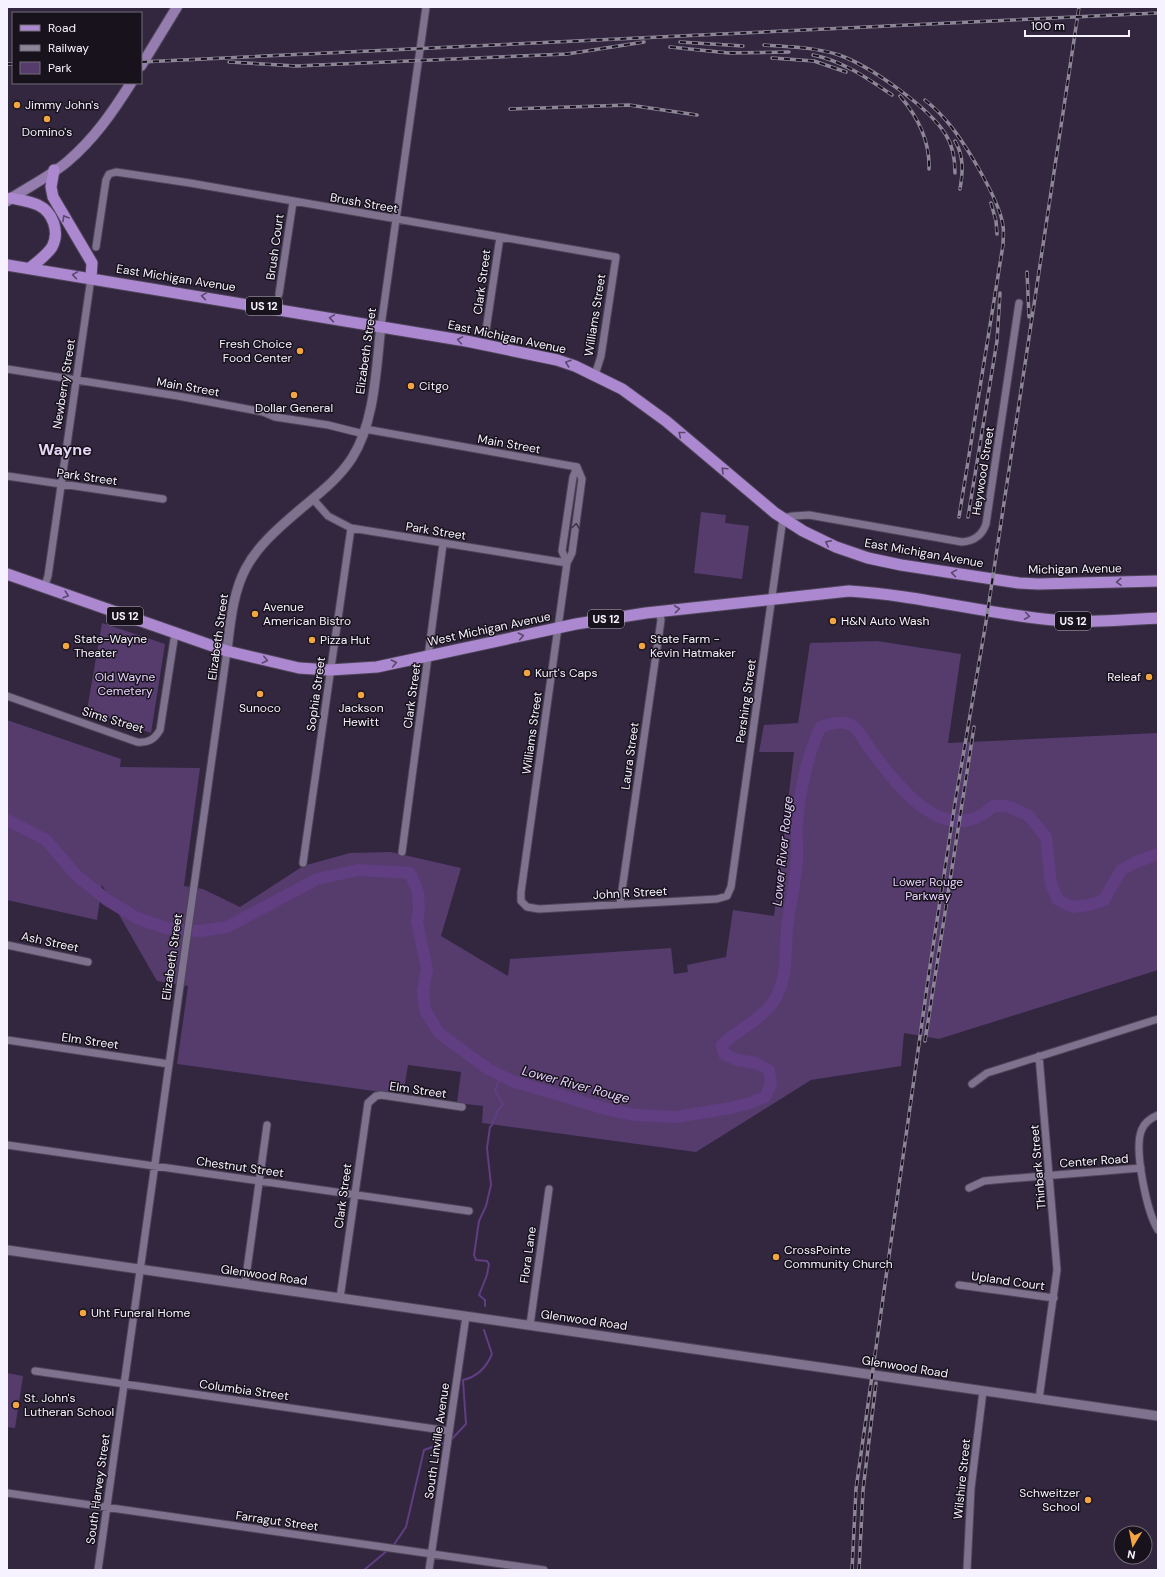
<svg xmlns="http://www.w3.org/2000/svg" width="1165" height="1577" font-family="'DM Sans',sans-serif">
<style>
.green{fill:#553c6d}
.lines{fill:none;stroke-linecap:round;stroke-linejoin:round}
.stream{stroke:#613d82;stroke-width:2}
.river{stroke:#613d82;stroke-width:12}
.minor-casing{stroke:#4f4559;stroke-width:9}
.tertiary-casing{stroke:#4f4559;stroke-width:11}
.secondary-casing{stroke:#4f4559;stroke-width:12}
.primary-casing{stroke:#4f4559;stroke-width:13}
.minor{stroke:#7f728e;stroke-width:7}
.tertiary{stroke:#7f728e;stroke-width:9}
.secondary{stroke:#957daf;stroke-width:10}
.primary{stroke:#ab88cf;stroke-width:11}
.rail-casing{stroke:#8d8598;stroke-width:3.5}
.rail{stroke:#18121d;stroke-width:2;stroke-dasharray:6;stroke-linecap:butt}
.oneway{stroke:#5a476d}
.oneway2{stroke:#3c3445}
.poi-dot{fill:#f3a542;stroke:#18121d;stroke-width:1.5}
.labels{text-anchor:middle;stroke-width:3;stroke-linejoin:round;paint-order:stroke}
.shield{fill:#18121d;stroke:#b4afbb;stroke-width:1}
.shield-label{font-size:11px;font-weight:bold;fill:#f7f2ff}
.poi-label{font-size:12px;fill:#f7f2ff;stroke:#18121d;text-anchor:start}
.street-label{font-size:12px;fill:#f7f2ff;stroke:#18121d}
.park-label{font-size:12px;fill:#e7d4fc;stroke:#18121d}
.water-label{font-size:13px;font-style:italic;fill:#e6d3fb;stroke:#18121d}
.district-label{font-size:16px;font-weight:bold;fill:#e5d7f6;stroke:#18121d}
</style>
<rect width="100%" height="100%" fill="#32273f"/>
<!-- green -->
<path class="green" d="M701,512L726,515L725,523L749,526L742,579L694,573Z
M102,623L165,644L151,733L87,710Z
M877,641L961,654L948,743L1158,733V970L939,1039L904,1033L901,1066L811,1080L696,1152L482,1123L483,1106L457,1103L461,1072L408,1065L403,1095L177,1064L188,986L157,981L102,885L97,920L7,900V720L121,759L120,767L200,768L184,886L203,889L240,907L303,866L350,853L391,852L461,868L441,936L508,976L510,959L671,948L674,974L688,972L687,965L726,957L733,910L774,916L794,752H759L764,725L798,723L810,643Z
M7,1373L23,1376L15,1428L7,1427Z"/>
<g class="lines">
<!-- stream -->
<path class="stream" d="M485,1306V1300L479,1295L487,1275L489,1264L487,1261L476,1260L474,1255L479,1221L486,1206L491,1185L487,1148L490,1127L492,1125L498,1110L503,1105L495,1090L501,1075
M450,1441L466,1424L463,1380C477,1377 486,1368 492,1354L484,1330
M393,1546L406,1527L424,1450L446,1442
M364,1570L388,1550"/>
<!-- river -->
<path class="river" d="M7,820L46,840L76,875L107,900L137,918L165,928L177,929L200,931L227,927L317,879L359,870L410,873L418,892L419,909L417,922L427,969L423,991L425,1010L439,1033L488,1069L512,1081L606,1109L635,1115L676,1117L730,1108L750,1103L765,1097L771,1084L769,1070L756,1063L737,1060L724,1054L722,1045C738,1029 760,1021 773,1002C788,981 785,953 787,929C789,906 796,883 797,860C798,848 796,836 797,823C799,795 808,751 821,727C832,723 845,719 855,728C862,734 867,746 873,753C899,788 947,850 993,806H1007L1028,815L1046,837L1051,884L1058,900L1072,907L1089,905L1104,900L1121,870L1136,862L1158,854"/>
<defs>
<path id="minor" d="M96,247L106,180L109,174L116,172L190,183L616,257L601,356L595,375
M279,294L293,202
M381,326L426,7
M486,330L500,237
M7,369L178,396L263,412L275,417L328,425L364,434
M365,429L577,467
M577,467L582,479L572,553L567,563L521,892V901L527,907L539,909L717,899L727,896L731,887L783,518L793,516L809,515L962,542C974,541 982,536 986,524L1019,303
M7,476L163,499
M313,499L328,516L351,528L567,563
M567,563L562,551L573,477L577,467
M44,588L48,576L91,278
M7,696L137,742C148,743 154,740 160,730L175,633
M402,852L443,544
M303,863L351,528
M620,904L661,620L659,611
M7,945L88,962
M7,1040L169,1064
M972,1084L987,1073L1158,1019
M1158,1115C1151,1118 1145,1122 1142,1129C1133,1148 1147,1212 1158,1230
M7,1145L469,1211
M969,1188L984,1181L994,1180L1141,1168
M245,1284L267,1125
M959,1285L1054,1298
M340,1298L368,1103L376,1096L381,1095L462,1107
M530,1325L549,1189
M35,1371L449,1431
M1039,1399L1057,1270L1039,1056
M7,1493L544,1570
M98,1570L227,651
M429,1570L466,1316
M967,1570L971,1488L983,1391"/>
<path id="tertiary" d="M227,651C235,574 243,557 303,507C321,492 339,478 352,458C375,422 376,368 381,326
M7,1250L1158,1416"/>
<path id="secondary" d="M141,66L177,7
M7,201C26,188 49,177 67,162C94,139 112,113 131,83"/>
<path id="primary" d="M54,170L51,187L53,197L92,263L91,278
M11,198C19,200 29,201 38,205C53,212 60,232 52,247C47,255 37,262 30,268
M7,265L466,341L557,360L575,366L622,389L666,421L775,513L803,531L836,547L868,558L901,565L1019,583L1038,584L1158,581
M7,574L227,651L299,668L330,670L377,667L576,624L646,613L849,591C918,595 986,614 1054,620C1089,623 1124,620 1158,618"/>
</defs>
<!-- minor casing -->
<use href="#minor" class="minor-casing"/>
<!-- tertiary casing -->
<use href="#tertiary" class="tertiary-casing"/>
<!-- secondary casing -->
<use href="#secondary" class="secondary-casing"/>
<!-- primary casing -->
<use href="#primary" class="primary-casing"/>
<!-- minor -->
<use href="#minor" class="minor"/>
<!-- tertiary -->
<use href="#tertiary" class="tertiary"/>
<!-- secondary -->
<use href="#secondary" class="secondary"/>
<!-- primary -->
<use href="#primary" class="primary"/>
<defs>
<path id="rail" d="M680,42L743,46
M764,45C789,47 815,47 839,55C870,66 929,107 946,135C953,146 955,160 955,173
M670,47L729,53L789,52
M813,55C843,61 867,78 892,95
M772,58L814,61L846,72
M141,62L1158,13
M229,62L296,66L567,54L644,42
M7,64H13
M900,96C918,117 930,141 929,169
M925,100C931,105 938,111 943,117C962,137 1000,200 1003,226C1004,232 1003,239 1003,245L959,517
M510,109L629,105L697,115
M955,141C964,156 963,172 960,189
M991,203L996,221L997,234
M1027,272L1029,317
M968,517L997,341L1000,293
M925,1041L974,727
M852,1570L856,1489L929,973L955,803L986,622L1079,7
M859,1570L863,1490L876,1383"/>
</defs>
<!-- rail casing -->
<use href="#rail" class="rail-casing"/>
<!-- rail -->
<use href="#rail" class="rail"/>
</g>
<!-- one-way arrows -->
<defs><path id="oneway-chevron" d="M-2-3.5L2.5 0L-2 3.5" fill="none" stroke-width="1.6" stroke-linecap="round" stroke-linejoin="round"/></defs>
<g class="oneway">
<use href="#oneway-chevron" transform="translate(65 218) rotate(-121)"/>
<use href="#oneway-chevron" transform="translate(75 275) rotate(-171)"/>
<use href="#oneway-chevron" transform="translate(204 296) rotate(-171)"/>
<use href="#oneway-chevron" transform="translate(332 318) rotate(-171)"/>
<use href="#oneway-chevron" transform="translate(460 340) rotate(-170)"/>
<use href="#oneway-chevron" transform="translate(568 363) rotate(-161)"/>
<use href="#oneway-chevron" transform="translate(681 434) rotate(-141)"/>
<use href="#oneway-chevron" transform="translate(724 470) rotate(-137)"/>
<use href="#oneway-chevron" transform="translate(828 543) rotate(-154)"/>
<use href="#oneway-chevron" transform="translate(954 573) rotate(-171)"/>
<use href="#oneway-chevron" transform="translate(1119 582) rotate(178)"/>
<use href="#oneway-chevron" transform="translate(66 595) rotate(19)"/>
<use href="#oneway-chevron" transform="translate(677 609) rotate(-6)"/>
<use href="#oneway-chevron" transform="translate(1027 616) rotate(8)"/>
<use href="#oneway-chevron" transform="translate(521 636) rotate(-12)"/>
<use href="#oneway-chevron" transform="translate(265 660) rotate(13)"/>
<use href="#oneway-chevron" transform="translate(394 663) rotate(-12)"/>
</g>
<use class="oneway2" href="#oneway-chevron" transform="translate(576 526) rotate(-82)"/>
<!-- markers -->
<g class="poi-dot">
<circle cx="17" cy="105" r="4"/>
<circle cx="47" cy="119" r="4"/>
<circle cx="300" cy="351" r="4"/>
<circle cx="411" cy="386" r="4"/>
<circle cx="294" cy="395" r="4"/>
<circle cx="255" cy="614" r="4"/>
<circle cx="833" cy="621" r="4"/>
<circle cx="312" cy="640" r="4"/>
<circle cx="66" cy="646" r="4"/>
<circle cx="642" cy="646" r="4"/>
<circle cx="527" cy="673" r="4"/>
<circle cx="1149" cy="677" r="4"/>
<circle cx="260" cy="694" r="4"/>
<circle cx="361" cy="695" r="4"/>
<circle cx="776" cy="1257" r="4"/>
<circle cx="83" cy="1313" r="4"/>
<circle cx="16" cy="1405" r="4"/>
<circle cx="1088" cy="1500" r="4"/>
</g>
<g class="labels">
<!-- shield labels -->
<g class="shield">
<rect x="246" y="297" width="36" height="18" rx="3"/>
<rect x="107" y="607" width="36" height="18" rx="3"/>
<rect x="588" y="610" width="36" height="18" rx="3"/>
<rect x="1055" y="612" width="36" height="18" rx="3"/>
</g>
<g class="shield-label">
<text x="264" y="310">US 12</text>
<text x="125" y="620">US 12</text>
<text x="606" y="623">US 12</text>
<text x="1073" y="625">US 12</text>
</g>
<!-- poi labels -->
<g class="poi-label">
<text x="25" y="109">Jimmy John's</text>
<text x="47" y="136" text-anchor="middle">Domino's</text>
<text x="292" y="348" text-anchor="end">Fresh Choice<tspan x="292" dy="14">Food Center</tspan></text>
<text x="419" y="390">Citgo</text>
<text x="294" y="412" text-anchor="middle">Dollar General</text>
<text x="263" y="611">Avenue<tspan x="263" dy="14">American Bistro</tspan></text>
<text x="841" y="625">H&amp;N Auto Wash</text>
<text x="74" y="643">State-Wayne<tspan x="74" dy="14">Theater</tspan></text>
<text x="650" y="643">State Farm -<tspan x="650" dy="14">Kevin Hatmaker</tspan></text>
<text x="320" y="644">Pizza Hut</text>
<text x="535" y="677">Kurt's Caps</text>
<text x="1141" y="681" text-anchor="end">Releaf</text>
<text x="260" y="712" text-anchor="middle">Sunoco</text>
<text x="361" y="712" text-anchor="middle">Jackson<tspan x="361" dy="14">Hewitt</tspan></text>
<text x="784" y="1254">CrossPointe<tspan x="784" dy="14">Community Church</tspan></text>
<text x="91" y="1317">Uht Funeral Home</text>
<text x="24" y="1402">St. John's<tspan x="24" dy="14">Lutheran School</tspan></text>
<text x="1080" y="1497" text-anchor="end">Schweitzer<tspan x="1080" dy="14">School</tspan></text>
</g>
<!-- street labels -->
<g class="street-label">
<text transform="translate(364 203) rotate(10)" y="4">Brush Street</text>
<text transform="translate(275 247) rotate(-82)" y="4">Brush Court</text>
<text transform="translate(176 278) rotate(9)" y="4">East Michigan Avenue</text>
<text transform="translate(482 282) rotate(-82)" y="4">Clark Street</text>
<text transform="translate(595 315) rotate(-81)" y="4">Williams Street</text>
<text transform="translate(507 337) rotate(12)" y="4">East Michigan Avenue</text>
<text transform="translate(366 351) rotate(-82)" y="4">Elizabeth Street</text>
<text transform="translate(64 384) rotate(-81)" y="4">Newberry Street</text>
<text transform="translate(188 387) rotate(10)" y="4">Main Street</text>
<text transform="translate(509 444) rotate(10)" y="4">Main Street</text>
<text transform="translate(983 471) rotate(-81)" y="4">Heywood Street</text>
<text transform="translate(87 477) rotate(8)" y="4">Park Street</text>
<text transform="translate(436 531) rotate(9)" y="4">Park Street</text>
<text transform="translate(924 553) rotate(10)" y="4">East Michigan Avenue</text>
<text transform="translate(1075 569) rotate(-1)" y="4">Michigan Avenue</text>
<text transform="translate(489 629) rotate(-12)" y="4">West Michigan Avenue</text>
<text transform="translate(218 637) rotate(-82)" y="4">Elizabeth Street</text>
<text transform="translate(316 694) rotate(-82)" y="4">Sophia Street</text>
<text transform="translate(412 696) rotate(-82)" y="4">Clark Street</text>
<text transform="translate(746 701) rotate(-82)" y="4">Pershing Street</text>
<text transform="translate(113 720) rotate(17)" y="4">Sims Street</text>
<text transform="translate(532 733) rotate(-82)" y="4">Williams Street</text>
<text transform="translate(630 756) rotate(-82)" y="4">Laura Street</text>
<text transform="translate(630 893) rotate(-3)" y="4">John R Street</text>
<text transform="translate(50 942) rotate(12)" y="4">Ash Street</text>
<text transform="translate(172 957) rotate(-82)" y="4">Elizabeth Street</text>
<text transform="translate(90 1041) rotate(8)" y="4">Elm Street</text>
<text transform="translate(418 1090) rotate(8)" y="4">Elm Street</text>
<text transform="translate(1094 1161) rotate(-4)" y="4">Center Road</text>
<text transform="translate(240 1167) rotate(8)" y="4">Chestnut Street</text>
<text transform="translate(1038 1167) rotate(-95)" y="4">Thinbark Street</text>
<text transform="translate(343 1196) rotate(-82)" y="4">Clark Street</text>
<text transform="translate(528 1255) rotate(-82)" y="4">Flora Lane</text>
<text transform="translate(264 1275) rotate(8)" y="4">Glenwood Road</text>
<text transform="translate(1008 1281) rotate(8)" y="4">Upland Court</text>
<text transform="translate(584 1320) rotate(8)" y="4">Glenwood Road</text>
<text transform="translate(905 1367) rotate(9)" y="4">Glenwood Road</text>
<text transform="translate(244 1390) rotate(8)" y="4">Columbia Street</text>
<text transform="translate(437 1441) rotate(-82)" y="4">South Linville Avenue</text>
<text transform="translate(962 1479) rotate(-84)" y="4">Wilshire Street</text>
<text transform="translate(98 1489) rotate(-82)" y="4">South Harvey Street</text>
<text transform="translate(277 1521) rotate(8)" y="4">Farragut Street</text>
</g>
<!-- park labels -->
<g class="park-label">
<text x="125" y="681">Old Wayne<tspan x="125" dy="14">Cemetery</tspan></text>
<text x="928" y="886">Lower Rouge<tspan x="928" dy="14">Parkway</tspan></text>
</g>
<!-- water labels -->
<g class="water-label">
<text transform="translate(782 851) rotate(-84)" y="5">Lower River Rouge</text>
<text transform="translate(576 1084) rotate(15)" y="5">Lower River Rouge</text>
</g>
<!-- district labels -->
<g class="district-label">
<text x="65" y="455">Wayne</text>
</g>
</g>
<!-- border -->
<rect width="1165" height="1577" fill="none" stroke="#f7f2ff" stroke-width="16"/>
<!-- legend -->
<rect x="12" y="12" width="130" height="72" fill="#18121d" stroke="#716c77"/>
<rect x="20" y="25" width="20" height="6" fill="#ab88cf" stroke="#716c77"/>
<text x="48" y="32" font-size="12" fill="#f7f2ff">Road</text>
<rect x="20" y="45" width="20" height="6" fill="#8d8598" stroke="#716c77"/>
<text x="48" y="52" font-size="12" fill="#f7f2ff">Railway</text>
<rect x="20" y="62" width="20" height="12" fill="#553c6d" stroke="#716c77"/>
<text x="48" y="72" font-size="12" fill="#f7f2ff">Park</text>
<!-- north arrow -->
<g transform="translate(1133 1545) rotate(190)"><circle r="19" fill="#18121d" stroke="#716c77"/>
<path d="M0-3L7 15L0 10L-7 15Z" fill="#f3a542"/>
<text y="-6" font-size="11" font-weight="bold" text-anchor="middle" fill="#f7f2ff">N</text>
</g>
<!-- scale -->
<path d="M1025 30v6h104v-6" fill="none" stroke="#f7f2ff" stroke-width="2"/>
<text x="1031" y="30" font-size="12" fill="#f7f2ff" stroke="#18121d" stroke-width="3" paint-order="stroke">100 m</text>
</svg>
